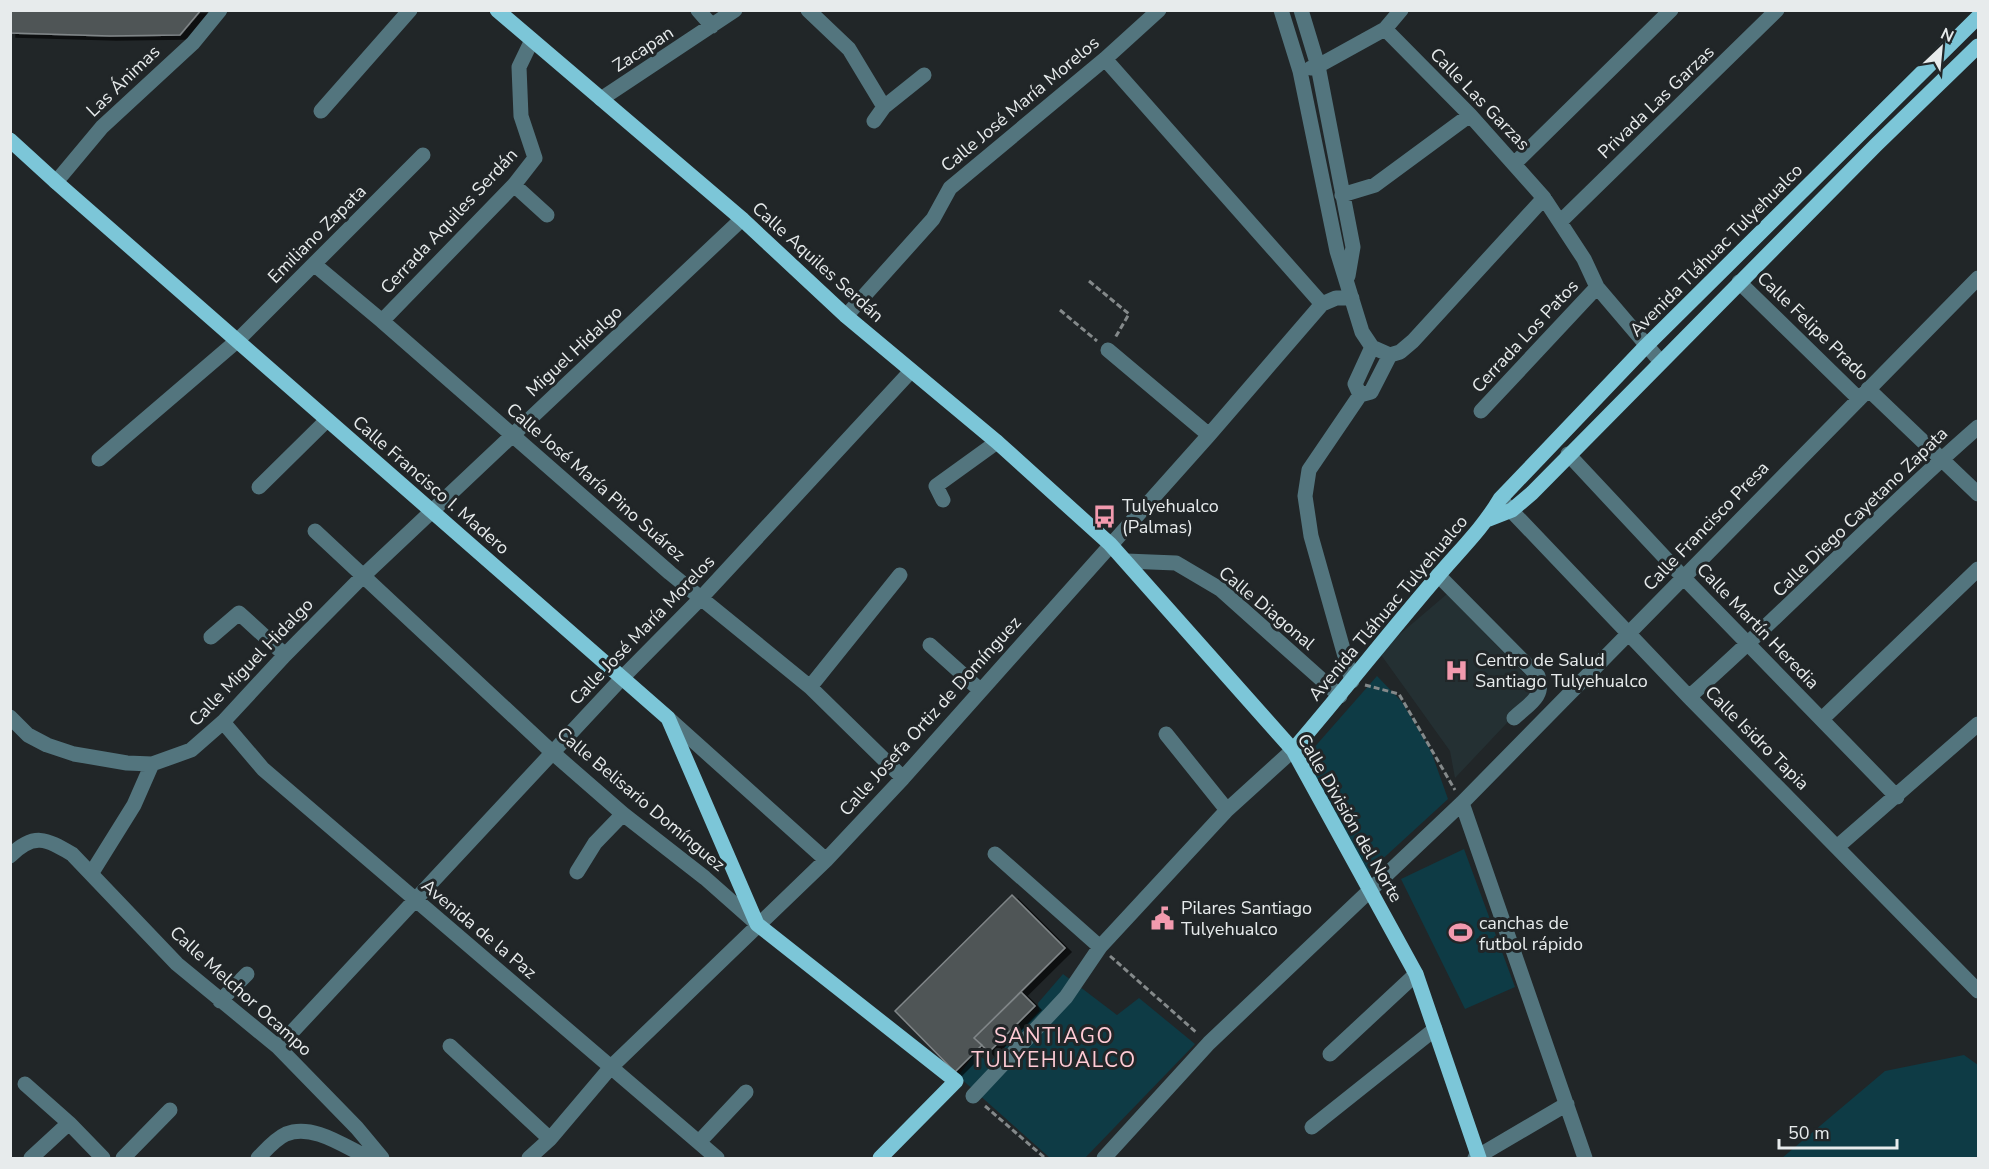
<svg xmlns="http://www.w3.org/2000/svg" width="1989" height="1169" font-family="'Nunito Sans',sans-serif">
<style>
.built{fill:#243033}
.green{fill:#0e3b45}
.building{fill:#505557;stroke:#808688;stroke-width:1.5;filter:url(#shadow)}
.lines{fill:none;stroke-linecap:round;stroke-linejoin:round}
.path{stroke:#84898a;stroke-width:3;stroke-dasharray:6 3;stroke-linecap:butt}
.minor{stroke:#53757e;stroke-width:15}
.major{stroke:#7cc6d8;stroke-width:15}
.labels{text-anchor:middle;stroke-width:6;stroke-linejoin:round;paint-order:stroke}
.street-label{font-size:18px;fill:#e7ebec;stroke:#212628}
.poi-label{font-size:18px;fill:#e7ebec;stroke:#212628;text-anchor:start}
.quarter-label{font-size:21px;letter-spacing:1.5px;fill:#ffcbd5;stroke:#212628}
</style>
<defs>
<filter id="shadow"><feDropShadow dx="6" dy="4" stdDeviation="0" flood-color="#0009"/></filter>
</defs>
<rect width="100%" height="100%" fill="#212628"/>
<!-- built -->
<path class="built" d="M1447,594L1539,689L1455,778L1450,751L1379,652Z"/>
<!-- green -->
<path class="green" d="M1377,676L1402,702L1431,751L1448,799L1364,876L1304,759Z
M1464,849L1515,987L1465,1009L1401,879Z
M1063,974L1117,1015L1139,998L1195,1044L1085,1158H1050L958,1076L975,1054L990,1062L1039,1011L1038,1003Z
M1964,1055L1978,1065V1158H1782L1885,1071Z"/>
<!-- building -->
<path class="building" d="M10,10H201L180,35L110,36L10,33Z
M1012,895L1065,948L974,1038L982,1045L955,1072L895,1011Z
M1021,992L1035,1006L989,1052L974,1038Z"/>
<g class="lines">
<!-- path -->
<path class="path" d="M1089,281L1129,314L1115,338
M1060,310L1097,341
M1365,685L1399,694L1455,790
M1110,956L1197,1033
M985,1106L1045,1158"/>
<!-- minor -->
<path class="minor" d="M698,10L712,26
M808,10L849,49L884,107
M1281,10L1300,71L1337,251L1362,332L1372,347L1390,355
M1301,10L1318,66L1353,247L1348,276
M1385,29L1470,115L1544,198L1584,259L1597,287L1660,361
M1105,59L1322,304
M1311,68L1318,66L1385,29L1401,10
M601,99L735,10
M321,111L410,10
M874,121L884,107L924,75
M1515,163L1671,10
M56,182L102,127L193,43L220,10
M514,185L547,215
M1342,195L1375,185L1470,115
M1561,221L1777,10
M315,265L382,321L670,573L810,687L903,778
M1739,282L1859,399
M846,316L933,219L950,188L1105,59L1159,10
M382,321L514,185L535,158L521,116L519,67L532,40
M1108,350L1209,435
M1390,355L1400,352L1413,341L1544,198
M1868,389L1978,494
M1360,395L1355,384L1372,347
M1481,411L1597,287
M1568,454L1683,577L1897,797
M99,459L238,340L423,155
M259,487L327,420
M943,500L936,486L997,442
M1504,503L1689,697L1978,991
M315,531L553,753L623,814L705,878L757,924
M1126,561L1176,563L1220,589L1340,696
M1438,575L1538,676C1545,697 1529,704 1514,718
M211,637L239,613L285,655
M930,645L980,690
M1352,681L1311,536L1305,496L1309,470L1360,395L1371,392L1390,355
M810,687L900,575
M1689,697C1788,610 1879,513 1978,427
M10,717L28,735L47,745L74,754L127,763L152,764L191,750L223,722L285,655L362,577L742,219
M668,718L826,860
M1822,719L1978,569
M223,722L263,769L717,1158
M1166,734L1227,810
M1462,803L1585,1158
M1837,847L1978,724
M995,854L1100,947
M10,856C34,832 46,839 72,854L177,964L278,1047L357,1128L382,1158
M577,872L595,843L623,814
M91,874L134,805L152,764
M220,1001L247,974
M450,1046L550,1139
M278,1047L622,678L701,598L911,371
M1330,1054L1416,974
M25,1084L69,1123L103,1158
M973,1096L1066,997L1100,947L1227,810L1293,750
M1312,1127L1435,1029
M699,1142L746,1092
M31,1158L69,1123
M123,1158L170,1110
M258,1158C266,1150 275,1139 286,1134C313,1123 345,1147 369,1158
M529,1158L550,1139L611,1067L826,860L903,778L1209,435L1322,304L1336,298H1352
M1104,1158L1209,1043L1462,803L1978,278
M1475,1158L1567,1104"/>
<!-- major -->
<path class="major" d="M497,10L742,219L846,316L997,442L1110,544L1293,750L1416,974L1479,1158
M10,140L56,182L668,718L757,924L956,1081L880,1158
M1489,519L1512,510L1532,493L1876,145L1978,46
M1293,750C1342,693 1388,634 1437,577C1459,551 1483,528 1500,499L1646,346L1978,17"/>
</g>
<!-- icons -->
<defs>
<symbol id="bus-bare" viewBox="-9 -9 18 18"><path d="M-5-6H5V4H4V6H2V4H-2V6H-4V4H-5ZM-3.5-4V0h7V-4ZM-3.5 1.2v1.5H-2V1.2ZM2 1.2v1.5H3.5V1.2Z" fill="#f29aae" stroke="#212628" stroke-width="2.5" paint-order="stroke"/></symbol>
<symbol id="hospital-bare" viewBox="-9 -9 18 18"><path d="M-5-5h3v3.5h4V-5h3V5h-3V1.5h-4V5h-3Z" fill="#f29aae" stroke="#212628" stroke-width="2.5" paint-order="stroke"/></symbol>
<symbol id="civic-bare" viewBox="-9 -9 18 18"><path d="M-.6-6.5H3V-4.5H.6V-3L4-1V1h2V6H-6V1h2V-1L-.6-3ZM-1.2 2.5V6h2.4V2.5Z" fill="#f29aae" stroke="#212628" stroke-width="2.5" paint-order="stroke"/></symbol>
<symbol id="stadium-bare" viewBox="-9 -9 18 18"><path d="M0-5a6.5 5 0 1 0 0 10a6.5 5 0 1 0 0-10ZM-3.5-1.8h7v3.6h-7Z" fill="#f29aae" stroke="#212628" stroke-width="2.5" paint-order="stroke"/></symbol>
</defs>
<g fill-rule="evenodd">
<use href="#bus-bare" x="1088" y="500" width="33" height="33"/>
<use href="#hospital-bare" x="1440" y="654" width="33" height="33"/>
<use href="#civic-bare" x="1146" y="902" width="33" height="33"/>
<use href="#stadium-bare" x="1444" y="916" width="33" height="33"/>
</g>
<g class="labels">
<!-- street labels -->
<g class="street-label">
<text transform="translate(643 49) rotate(-33)" y="6">Zacapan</text>
<text transform="translate(123 81) rotate(-44)" y="6">Las Ánimas</text>
<text transform="translate(1480 99) rotate(46)" y="6">Calle Las Garzas</text>
<text transform="translate(1656 102) rotate(-44)" y="6">Privada Las Garzas</text>
<text transform="translate(1020 104) rotate(-40)" y="6">Calle José María Morelos</text>
<text transform="translate(449 221) rotate(-47)" y="6">Cerrada Aquiles Serdán</text>
<text transform="translate(317 234) rotate(-45)" y="6">Emiliano Zapata</text>
<text transform="translate(1716 250) rotate(-45)" y="6">Avenida Tláhuac Tulyehualco</text>
<text transform="translate(818 262) rotate(42)" y="6">Calle Aquiles Serdán</text>
<text transform="translate(1813 326) rotate(44)" y="6">Calle Felipe Prado</text>
<text transform="translate(1525 336) rotate(-47)" y="6">Cerrada Los Patos</text>
<text transform="translate(574 351) rotate(-43)" y="6">Miguel Hidalgo</text>
<text transform="translate(596 482) rotate(41)" y="6">Calle José María Pino Suárez</text>
<text transform="translate(431 485) rotate(41)" y="6">Calle Francisco I. Madero</text>
<text transform="translate(1860 512) rotate(-44)" y="6">Calle Diego Cayetano Zapata</text>
<text transform="translate(1706 526) rotate(-46)" y="6">Calle Francisco Presa</text>
<text transform="translate(1267 608) rotate(40)" y="6">Calle Diagonal</text>
<text transform="translate(1388 608) rotate(-50)" y="6">Avenida Tláhuac Tulyehualco</text>
<text transform="translate(1758 626) rotate(46)" y="6">Calle Martín Heredia</text>
<text transform="translate(642 630) rotate(-46)" y="6">Calle José María Morelos</text>
<text transform="translate(251 662) rotate(-46)" y="6">Calle Miguel Hidalgo</text>
<text transform="translate(930 716) rotate(-48)" y="6">Calle Josefa Ortiz de Domínguez</text>
<text transform="translate(1757 738) rotate(45)" y="6">Calle Isidro Tapia</text>
<text transform="translate(641 799) rotate(40)" y="6">Calle Belisario Domínguez</text>
<text transform="translate(1350 818) rotate(60)" y="6">Calle División del Norte</text>
<text transform="translate(479 929) rotate(40)" y="6">Avenida de la Paz</text>
<text transform="translate(241 991) rotate(42)" y="6">Calle Melchor Ocampo</text>
</g>
<!-- poi labels -->
<g class="poi-label">
<text x="1122" y="512">Tulyehualco<tspan x="1122" dy="21">(Palmas)</tspan></text>
<text x="1475" y="666">Centro de Salud<tspan x="1475" dy="21">Santiago Tulyehualco</tspan></text>
<text x="1181" y="914">Pilares Santiago<tspan x="1181" dy="21">Tulyehualco</tspan></text>
<text x="1479" y="929">canchas de<tspan x="1479" dy="21">futbol rápido</tspan></text>
</g>
<!-- quarter labels -->
<g class="quarter-label">
<text x="1054" y="1043">SANTIAGO<tspan x="1054" dy="24">TULYEHUALCO</tspan></text>
</g>
</g>
<!-- border -->
<rect width="1989" height="1169" fill="none" stroke="#e7ebec" stroke-width="24"/>
<!-- north arrow -->
<g transform="translate(1941 48) rotate(26)" stroke="#212628" stroke-width="4.5" paint-order="stroke">
<path d="M0-4.5L10 22L0 15L-10 22Z" fill="#e7ebec"/>
<text y="-9" font-size="16" font-weight="bold" text-anchor="middle" fill="#e7ebec">N</text>
</g>
<!-- scale -->
<path d="M1779 1139v9h118v-9" fill="none" stroke="#e7ebec" stroke-width="3"/>
<text x="1788" y="1139" font-size="18" fill="#e7ebec" stroke="#212628" stroke-width="4.5" paint-order="stroke">50 m</text>
</svg>
